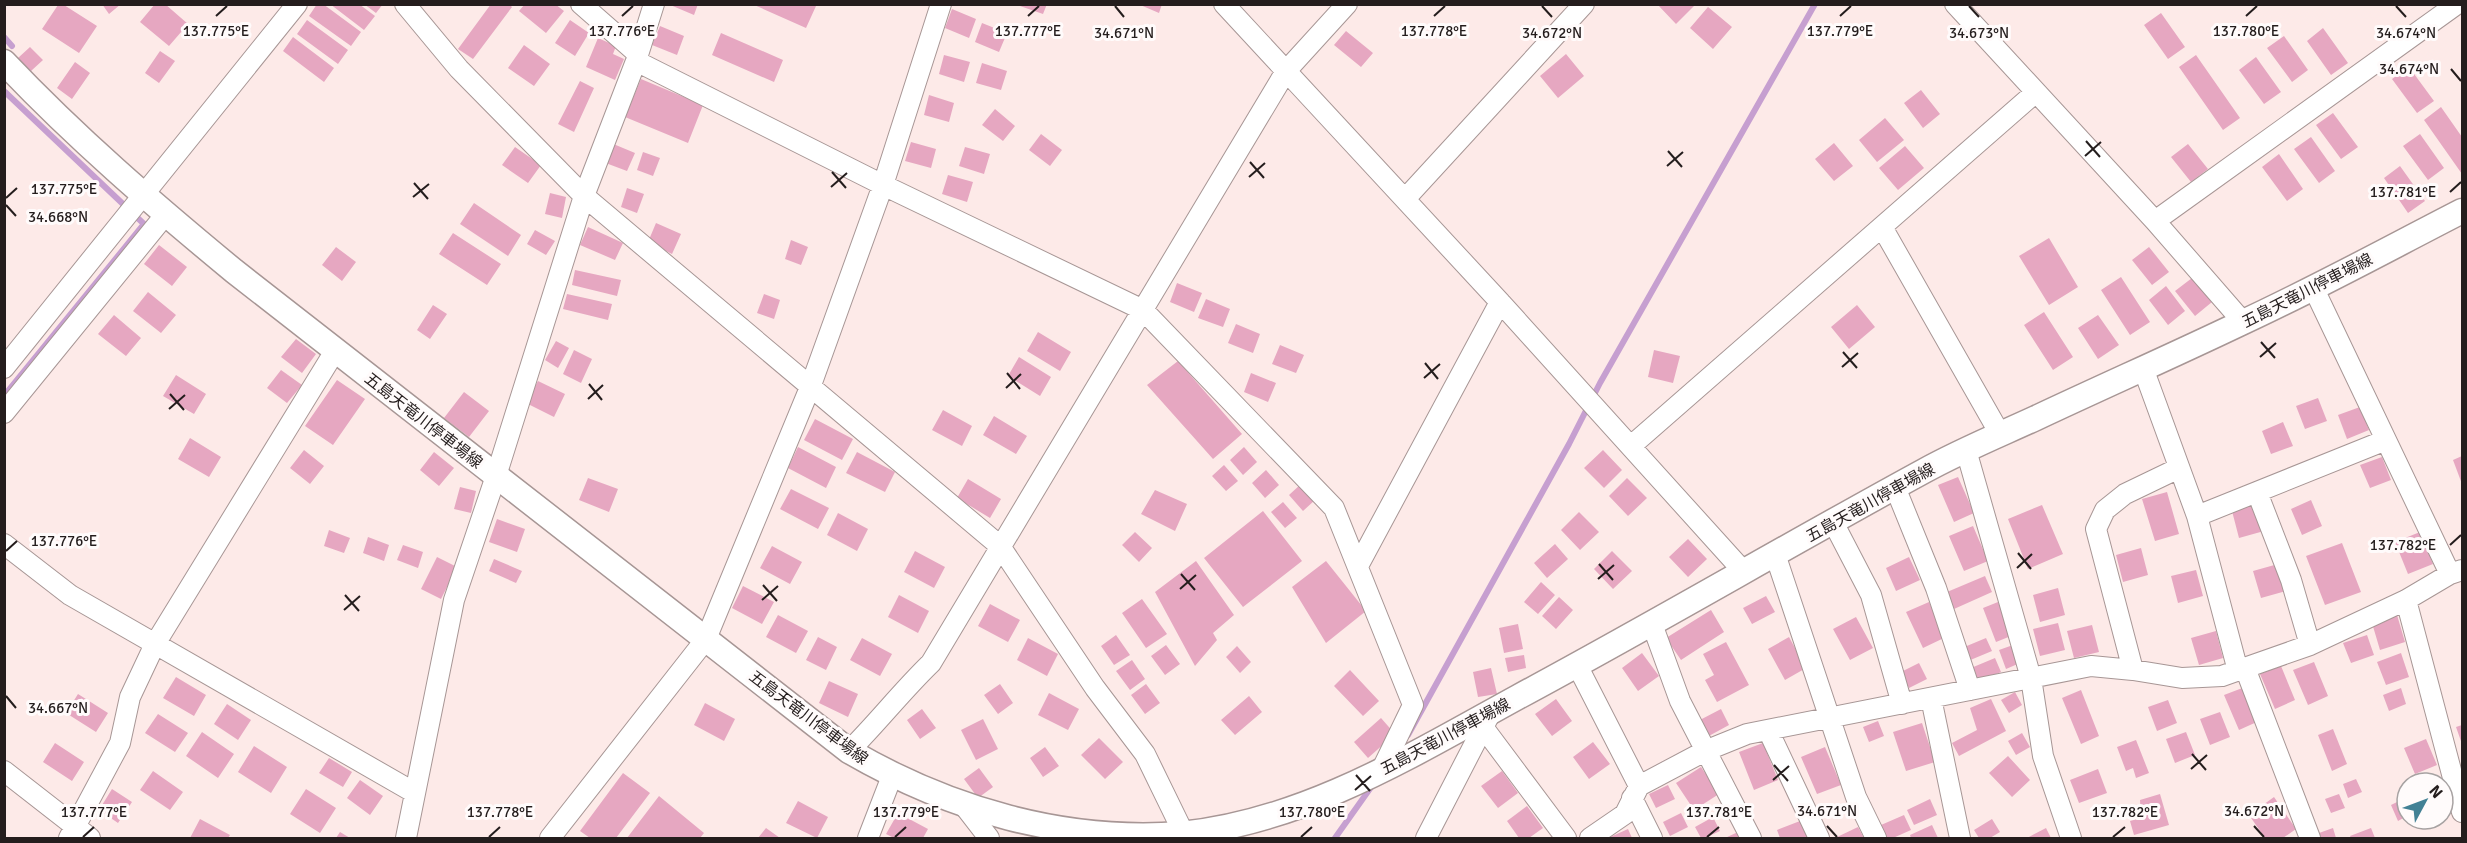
<svg xmlns="http://www.w3.org/2000/svg" width="2467" height="843" font-family="Signika,'Noto Sans JP',sans-serif">
<style>
.lines{fill:none;stroke-linecap:round;stroke-linejoin:round}
.stream{stroke:#c69fd0;stroke-width:6}
.building{fill:#e6a7c1}
.minor-casing{stroke:#a79695;stroke-width:22}
.major-casing{stroke:#a79695;stroke-width:27}
.minor{stroke:#fff;stroke-width:20}
.major{stroke:#fff;stroke-width:24}
.ticks{fill:none;stroke:#241d1d;stroke-width:2}
.labels{text-anchor:middle;stroke-width:6;stroke-linejoin:round;paint-order:stroke}
.street-label{font-size:16px;fill:#241d1d;stroke:#fffbfb}
.ticks-label{font-size:15px;text-anchor:middle;fill:#241d1d;stroke:#fffbfb;stroke-width:6;stroke-linejoin:round;paint-order:stroke}
</style>
<rect width="100%" height="100%" fill="#fdeae8"/>
<g class="lines">
<!-- stream -->
<path class="stream" d="M4,37L12,46
M4,91L144,224L4,396
M1408,735L1569,444L1600,383L1815,4
M1335,838L1374,783"/>
</g>
<!-- building -->
<path class="building" d="M102,4H121L109,14Z
M155,4H165L188,24L169,46L140,22Z
M317,4H323L361,32L351,46L309,16Z
M330,4H359L375,16L364,30Z
M364,4H383L376,13Z
M491,4H509L512,7L473,59L458,49Z
M525,4H555L564,11L546,33L519,11Z
M668,4H698L694,15Z
M752,4H812L816,6L806,28Z
M1021,4H1047L1043,14L1020,6Z
M1138,4H1162L1159,13Z
M1657,4H1696L1676,24Z
M58,5H64L97,26L79,53L42,29Z
M1708,7L1732,27L1713,49L1690,28Z
M952,9L976,19L969,38L945,28Z
M2161,13L2185,47L2168,59L2144,25Z
M307,20L348,50L338,64L297,34Z
M570,20L589,33L575,56L555,43Z
M982,23L1007,33L999,52L975,42Z
M660,26L684,36L677,55L652,45Z
M2323,28L2348,63L2331,75L2307,41Z
M1346,31L1373,53L1361,67L1334,45Z
M721,33L783,60L774,82L712,55Z
M2284,36L2308,70L2292,82L2267,48Z
M293,37L334,68L324,82L283,51Z
M598,38L616,46L613,54L624,59L615,80L586,67Z
M524,45L550,64L534,86L508,68Z
M30,47L43,60L31,71L18,58Z
M160,51L175,61L159,83L145,73Z
M1566,54L1584,76L1558,98L1540,76Z
M944,55L970,62L964,82L939,74Z
M2196,55L2240,118L2223,130L2179,67Z
M2256,57L2281,92L2264,104L2239,70Z
M75,62L90,73L72,99L57,88Z
M982,63L1007,71L1001,90L976,83Z
M2409,67L2434,101L2417,113L2392,79Z
M641,79L703,105L688,143L625,117Z
M580,81L594,88L574,132L558,124Z
M1921,90L1940,114L1923,128L1904,103Z
M929,95L954,103L949,122L924,115Z
M2441,107L2462,137V174L2424,120Z
M995,109L1015,126L1003,141L982,125Z
M2333,113L2358,147L2341,159L2316,125Z
M1885,118L1904,140L1877,162L1859,140Z
M1041,134L1062,150L1050,166L1029,150Z
M2420,134L2444,168L2428,180L2403,146Z
M2311,137L2335,171L2319,183L2294,149Z
M911,142L936,149L931,168L905,161Z
M611,143L635,153L627,171L603,162Z
M1834,143L1853,166L1834,181L1815,159Z
M2188,144L2208,169L2191,182L2171,157Z
M1905,146L1924,168L1898,190L1879,168Z
M515,147L541,165L528,183L502,165Z
M965,147L990,154L984,174L959,166Z
M643,152L660,158L653,176L637,170Z
M2279,154L2303,189L2287,201L2262,167Z
M2400,166L2425,201L2408,213L2384,178Z
M948,175L973,182L967,202L942,194Z
M627,188L644,194L637,213L621,207Z
M550,193L566,197L562,218L545,214Z
M474,203L521,235L508,256L460,224Z
M656,223L681,234L672,254L648,242Z
M588,227L623,243L615,260L580,245Z
M535,230L555,241L546,255L527,244Z
M453,233L501,264L487,285L439,254Z
M2049,238L2078,287L2049,305L2019,256Z
M791,240L808,247L801,265L785,259Z
M159,245L187,267L172,286L144,264Z
M336,247L356,262L342,281L322,265Z
M2149,247L2169,272L2152,285L2132,260Z
M575,270L621,280L617,296L572,285Z
M2121,277L2150,322L2130,335L2101,290Z
M2192,278L2212,302L2195,316L2175,291Z
M1177,283L1202,293L1194,312L1170,302Z
M2166,286L2185,311L2168,325L2149,300Z
M148,292L176,315L161,333L133,311Z
M567,294L612,304L608,320L563,309Z
M764,294L780,300L774,319L757,313Z
M1206,299L1230,309L1223,327L1198,318Z
M433,305L447,314L430,339L417,330Z
M1857,305L1875,327L1849,349L1831,327Z
M2044,312L2073,357L2053,370L2024,325Z
M114,315L141,338L126,356L98,334Z
M2098,315L2119,345L2098,359L2078,328Z
M1236,324L1260,334L1253,353L1228,343Z
M1038,332L1071,352L1060,371L1027,351Z
M296,339L316,354L302,373L281,357Z
M556,341L569,348L558,368L545,360Z
M1280,345L1304,355L1296,373L1272,364Z
M574,350L592,359L581,383L563,374Z
M1654,350L1680,356L1673,383L1648,377Z
M1019,357L1051,377L1040,396L1008,376Z
M1178,361L1242,434L1213,459L1147,385Z
M281,370L302,385L287,403L267,388Z
M1251,373L1276,383L1268,402L1244,392Z
M176,375L206,394L194,414L163,396Z
M337,380L365,399L333,445L305,426Z
M538,381L565,394L554,417L526,403Z
M464,392L489,411L469,437L444,418Z
M2318,398L2327,421L2305,429L2296,406Z
M2360,407L2369,430L2347,439L2338,415Z
M943,410L972,426L962,446L932,430Z
M994,416L1027,436L1016,454L983,435Z
M815,419L853,439L842,460L804,440Z
M2283,422L2293,446L2271,454L2262,431Z
M190,438L221,457L209,477L178,459Z
M798,447L836,467L826,488L788,468Z
M1244,447L1257,462L1243,475L1230,460Z
M304,450L324,466L310,484L290,468Z
M1603,450L1622,470L1604,488L1584,468Z
M434,452L454,468L439,486L420,470Z
M857,452L895,472L885,492L846,473Z
M2462,456V484L2453,460Z
M2382,457L2391,480L2370,488L2360,465Z
M1224,465L1238,481L1226,491L1212,476Z
M1266,470L1279,485L1265,498L1252,483Z
M1958,477L1974,513L1954,522L1938,485Z
M588,478L618,489L609,512L579,500Z
M1627,478L1647,498L1628,516L1609,496Z
M968,479L1001,499L990,518L957,498Z
M1301,484L1315,500L1303,511L1289,495Z
M460,487L476,491L471,513L454,509Z
M791,489L829,508L818,529L780,509Z
M1155,490L1187,504L1175,531L1141,514Z
M2167,492L2179,534L2155,541L2142,499Z
M2311,500L2322,526L2302,535L2291,509Z
M1283,502L1297,518L1285,528L1271,512Z
M2257,504L2264,531L2239,538L2232,511Z
M2042,505L2063,554L2028,569L2008,519Z
M1263,511L1302,561L1243,607L1204,558Z
M1579,512L1599,532L1580,550L1561,530Z
M838,513L868,529L857,551L827,535Z
M497,519L525,529L517,552L489,542Z
M1973,526L1988,561L1964,571L1949,536Z
M329,530L350,538L344,553L324,546Z
M1135,532L1152,548L1139,562L1122,545Z
M2420,532L2433,564L2408,574L2395,542Z
M368,537L389,545L384,561L363,553Z
M1688,539L1707,559L1688,577L1669,557Z
M2342,543L2361,592L2325,605L2306,556Z
M1555,544L1568,559L1547,578L1534,563Z
M403,545L423,552L418,568L397,560Z
M772,546L802,562L790,584L760,568Z
M2141,548L2148,575L2123,582L2116,555Z
M915,551L945,567L934,588L904,572Z
M1612,551L1632,571L1613,589L1594,569Z
M437,557L457,567L441,599L421,589Z
M1909,557L1920,580L1896,591L1886,568Z
M494,559L522,571L516,583L489,571Z
M1196,561L1234,615L1213,633L1217,640L1195,666L1155,592Z
M1326,561L1366,611L1326,643L1292,587Z
M2278,564L2286,591L2261,598L2253,571Z
M2196,570L2203,596L2178,603L2171,576Z
M1985,576L1992,592L1954,609L1947,592Z
M1541,582L1555,595L1538,614L1524,602Z
M743,586L774,602L762,624L732,608Z
M2058,588L2065,615L2040,622L2033,595Z
M899,595L929,611L918,633L888,617Z
M1766,596L1775,612L1752,624L1743,608Z
M1559,597L1573,610L1556,629L1542,616Z
M1142,599L1167,634L1146,648L1122,613Z
M1929,602L1946,637L1923,648L1906,612Z
M1998,602L2011,636L1996,642L1983,608Z
M990,604L1020,620L1008,642L978,626Z
M1711,610L1724,632L1681,660L1666,638Z
M778,615L808,631L796,653L766,637Z
M2397,615L2405,642L2380,650L2372,623Z
M1856,617L1873,648L1850,660L1833,629Z
M2058,623L2065,650L2040,656L2033,629Z
M1518,624L1523,649L1504,653L1499,628Z
M2092,625L2099,652L2074,658L2067,631Z
M2216,631L2223,658L2199,665L2191,638Z
M1116,635L1130,655L1114,665L1101,646Z
M2367,635L2374,655L2351,663L2343,643Z
M818,637L837,647L826,670L806,660Z
M1789,637L1806,668L1785,680L1768,649Z
M862,638L892,654L880,676L850,660Z
M1028,638L1058,654L1047,676L1017,660Z
M1986,638L1992,651L1968,661L1962,648Z
M1726,642L1749,685L1717,702L1705,680L1714,675L1703,654Z
M1166,645L1180,664L1165,675L1151,656Z
M2013,645L2020,663L2006,669L1999,650Z
M1237,646L1251,662L1240,673L1226,657Z
M1642,653L1659,676L1638,691L1622,668Z
M2401,653L2409,677L2386,685L2377,662Z
M1524,655L1526,668L1508,672L1505,658Z
M1995,658L2001,672L1977,682L1971,668Z
M1132,660L1145,679L1130,690L1116,671Z
M2314,662L2328,696L2308,705L2293,670Z
M1919,663L1927,679L1909,688L1901,672Z
M2281,666L2295,700L2275,709L2260,674Z
M1491,668L1497,694L1478,697L1473,672Z
M1350,670L1379,701L1363,716L1334,686Z
M176,677L206,695L194,716L163,698Z
M829,681L858,694L848,717L819,703Z
M1000,684L1013,703L998,714L984,695Z
M1146,684L1160,703L1145,714L1131,695Z
M2245,687L2259,721L2239,730L2224,695Z
M2401,688L2406,704L2389,711L2383,695Z
M2081,690L2099,736L2081,744L2062,698Z
M2015,692L2022,705L2009,713L2001,700Z
M1049,693L1079,709L1068,730L1038,715Z
M78,694L108,713L96,732L66,713Z
M1249,696L1262,712L1235,735L1221,720Z
M1556,699L1572,721L1552,736L1535,714Z
M1991,699L2006,731L1959,756L1952,743L1977,730L1970,708Z
M2168,700L2177,723L2157,731L2148,707Z
M705,703L735,719L724,741L694,725Z
M227,704L251,720L238,740L214,724Z
M922,709L936,728L920,739L907,720Z
M1721,709L1729,725L1707,737L1698,721Z
M2220,712L2230,737L2210,745L2200,719Z
M158,714L188,733L175,752L145,733Z
M1381,718L1395,734L1368,758L1354,742Z
M983,719L998,749L976,760L961,730Z
M1878,721L1884,736L1869,742L1863,727Z
M1922,723L1935,762L1906,771L1893,732Z
M2462,725V744L2456,727Z
M2333,729L2347,764L2332,771L2318,735Z
M202,732L234,754L218,778L186,756Z
M2186,732L2195,755L2175,763L2166,739Z
M2022,733L2030,747L2016,755L2008,741Z
M1099,738L1123,762L1105,779L1081,755Z
M2426,739L2437,765L2415,774L2404,748Z
M2136,740L2149,773L2136,778L2133,768L2126,771L2117,747Z
M1593,742L1610,764L1589,779L1573,757Z
M55,743L84,762L72,781L43,762Z
M1763,743L1778,780L1754,790L1739,752Z
M254,746L287,767L271,793L238,772Z
M1045,747L1059,766L1043,777L1030,758Z
M1825,747L1841,785L1817,794L1801,757Z
M2008,756L2030,780L2012,797L1989,773Z
M329,758L352,772L343,787L319,773Z
M1701,767L1719,794L1694,810L1676,783Z
M979,768L993,787L978,798L964,779Z
M2098,769L2107,793L2079,803L2070,780Z
M153,771L183,792L170,810L140,790Z
M1502,771L1518,793L1498,808L1481,786Z
M623,773L650,793L616,838H590L580,831Z
M2356,779L2362,792L2348,798L2343,784Z
M360,780L383,796L370,815L347,798Z
M1668,785L1675,799L1656,808L1649,794Z
M112,789L132,802L118,823L99,810Z
M306,789L336,808L320,833L290,814Z
M2160,794L2169,825L2134,835L2130,821L2141,818L2140,800Z
M2339,794L2345,808L2331,813L2325,799Z
M659,796L704,833L700,838H627Z
M2274,797L2296,829L2283,838H2265L2249,815Z
M2407,797V816L2398,821L2391,805Z
M1930,799L1937,815L1914,825L1907,810Z
M798,801L828,817L817,838L786,823Z
M1527,806L1543,828L1529,838H1519L1507,821Z
M898,813L928,829L923,838H894L886,834Z
M1681,813L1688,827L1670,836L1663,822Z
M1904,815L1911,830L1893,838H1887L1881,825Z
M1713,817L1720,831L1705,838H1701L1695,827Z
M200,819L230,835L228,838H190Z
M1992,819L2000,832L1990,838H1979L1974,830Z
M1800,821L1808,838H1780L1777,830Z
M1932,825L1938,838H1911L1910,835Z
M1858,827L1864,838H1835Z
M766,828L780,838H758Z
M2046,828L2051,838H2027Z
M2333,828L2336,838H2321L2319,833Z
M2371,828L2375,838H2351L2350,836Z
M1628,829L1632,838H1608Z
M340,832L350,838H336Z
M1738,832L1741,838H1725Z"/>
<g class="lines">
<defs>
<path id="minor" d="M405,4L459,69L584,196L1000,546L1095,688L1145,754L1184,834
M581,4L638,54
M1224,4L1500,302L1744,572
M1955,4L2155,221L2243,322
M636,61L883,185L1143,310L1334,508L1413,705L1382,769
M1405,199L1584,4
M2155,221L2457,4
M1882,227L2000,434
M2313,287L2450,574
M4,368L297,4
M2143,368L2197,516L2238,671
M4,413L166,214
M1631,446L2036,92
M1966,450L2031,678L2043,756L2071,838
M1895,487L1936,588L1970,690
M2257,492L2291,580L2310,645
M2197,516L2386,440
M1833,522L1871,595L1902,704
M4,544L70,595L415,793
M1775,554L1856,797L1876,838
M1358,566L1500,302
M2406,600L2462,812
M1652,624L1680,701L1751,838
M1577,665L1639,786
M2245,668L2310,838
M2133,670L2096,529L2105,510L2125,494L2179,468
M1931,698L1960,838
M1483,727L1566,838
M1768,730L1819,838
M849,751C878,722 902,691 931,663L1286,71L1347,4
M4,771L90,838
M1632,798L1652,838
M965,807L989,838
M69,838L120,743L130,697L155,644L335,351
M406,838L454,600L496,476L584,196L636,61L654,4
M550,838L706,639L811,385L883,185L941,4
M868,838L892,776
M1426,838L1491,712
M1590,838L1625,814L1639,786L1705,751L1747,734L2091,666L2133,670L2182,678L2222,676L2310,645L2406,600L2450,574L2462,570"/>
<path id="major" d="M4,62C76,138 154,205 234,271L849,751C949,809 1064,843 1181,834C1304,822 1412,755 1518,697C1654,624 1788,545 1924,471C1960,451 1999,435 2036,418C2104,386 2172,356 2239,324C2315,289 2388,249 2462,211"/>
</defs>
<!-- minor casing -->
<use href="#minor" class="minor-casing"/>
<!-- major casing -->
<use href="#major" class="major-casing"/>
<!-- minor -->
<use href="#minor" class="minor"/>
<!-- major -->
<use href="#major" class="major"/>
</g>
<!-- ticks -->
<path class="ticks" d="M1115,6L1124,17M1542,6L1552,17M1969,6L1979,17M2396,6L2406,17M216,16L227,6M622,16L633,6M1028,16L1039,6M1434,16L1445,6M1840,16L1851,6M2246,16L2257,6M2451,69L2461,81M2086,141L2100,157M1668,151L1682,167M2085,156L2101,142M1250,162L1264,178M1667,166L1683,152M832,172L846,188M1249,177L1265,163M414,183L428,199M831,187L847,173M2450,192L2461,182M413,197L429,184M6,198L17,188M6,205L16,216M2261,342L2275,358M1843,352L1857,368M2260,357L2276,343M1425,363L1438,379M1842,367L1858,353M1007,373L1020,389M1424,378L1440,364M589,384L602,400M1006,388L1021,374M170,394L184,410M588,399L603,385M169,409L185,395M2450,545L2461,535M6,551L17,541M2018,553L2031,569M1599,564L1613,580M2017,568L2032,554M1181,574L1195,590M1598,579L1614,565M763,585L777,601M1180,589L1196,575M345,595L359,611M762,600L778,586M344,610L360,596M6,696L16,708M2192,754L2206,770M1774,765L1788,781M2191,769L2207,755M1356,775L1370,791M1773,780L1789,766M1355,790L1371,776M1827,826L1837,837M2254,826L2264,837M83,837L94,827M489,837L500,827M895,837L906,827M1301,837L1312,827M1707,837L1719,827M2113,837L2125,827"/>
<g class="labels">
<!-- street labels -->
<g class="street-label">
<text transform="translate(2307 290) rotate(-27)" y="6">五島天竜川停車場線</text>
<text transform="translate(424 420) rotate(38)" y="6">五島天竜川停車場線</text>
<text transform="translate(1870 502) rotate(-29)" y="6">五島天竜川停車場線</text>
<text transform="translate(809 717) rotate(37)" y="6">五島天竜川停車場線</text>
<text transform="translate(1445 736) rotate(-28)" y="6">五島天竜川停車場線</text>
</g>
</g>
<g class="ticks-label">
<text x="216" y="36">137.775°E</text>
<text x="622" y="36">137.776°E</text>
<text x="1028" y="36">137.777°E</text>
<text x="1434" y="36">137.778°E</text>
<text x="1840" y="36">137.779°E</text>
<text x="2246" y="36">137.780°E</text>
<text x="1124" y="38">34.671°N</text>
<text x="1552" y="38">34.672°N</text>
<text x="1979" y="38">34.673°N</text>
<text x="2406" y="38">34.674°N</text>
<text x="2409" y="74">34.674°N</text>
<text x="64" y="194">137.775°E</text>
<text x="2403" y="197">137.781°E</text>
<text x="58" y="222">34.668°N</text>
<text x="64" y="546">137.776°E</text>
<text x="2403" y="550">137.782°E</text>
<text x="58" y="713">34.667°N</text>
<text x="1827" y="816">34.671°N</text>
<text x="2254" y="816">34.672°N</text>
<text x="94" y="817">137.777°E</text>
<text x="500" y="817">137.778°E</text>
<text x="906" y="817">137.779°E</text>
<text x="1312" y="817">137.780°E</text>
<text x="1719" y="817">137.781°E</text>
<text x="2125" y="817">137.782°E</text>
</g>
<!-- border -->
<rect width="2467" height="843" fill="none" stroke="#241d1d" stroke-width="12"/>
<!-- north arrow -->
<g transform="translate(2425 801) rotate(49)"><circle r="28" fill="#fffbfb" stroke="#a7a2a2" stroke-width="1.5"/>
<path d="M0-4.5L10 22L0 15L-10 22Z" fill="#428195"/>
<text y="-9" font-size="16" font-weight="bold" text-anchor="middle" fill="#241d1d">N</text>
</g>
</svg>
